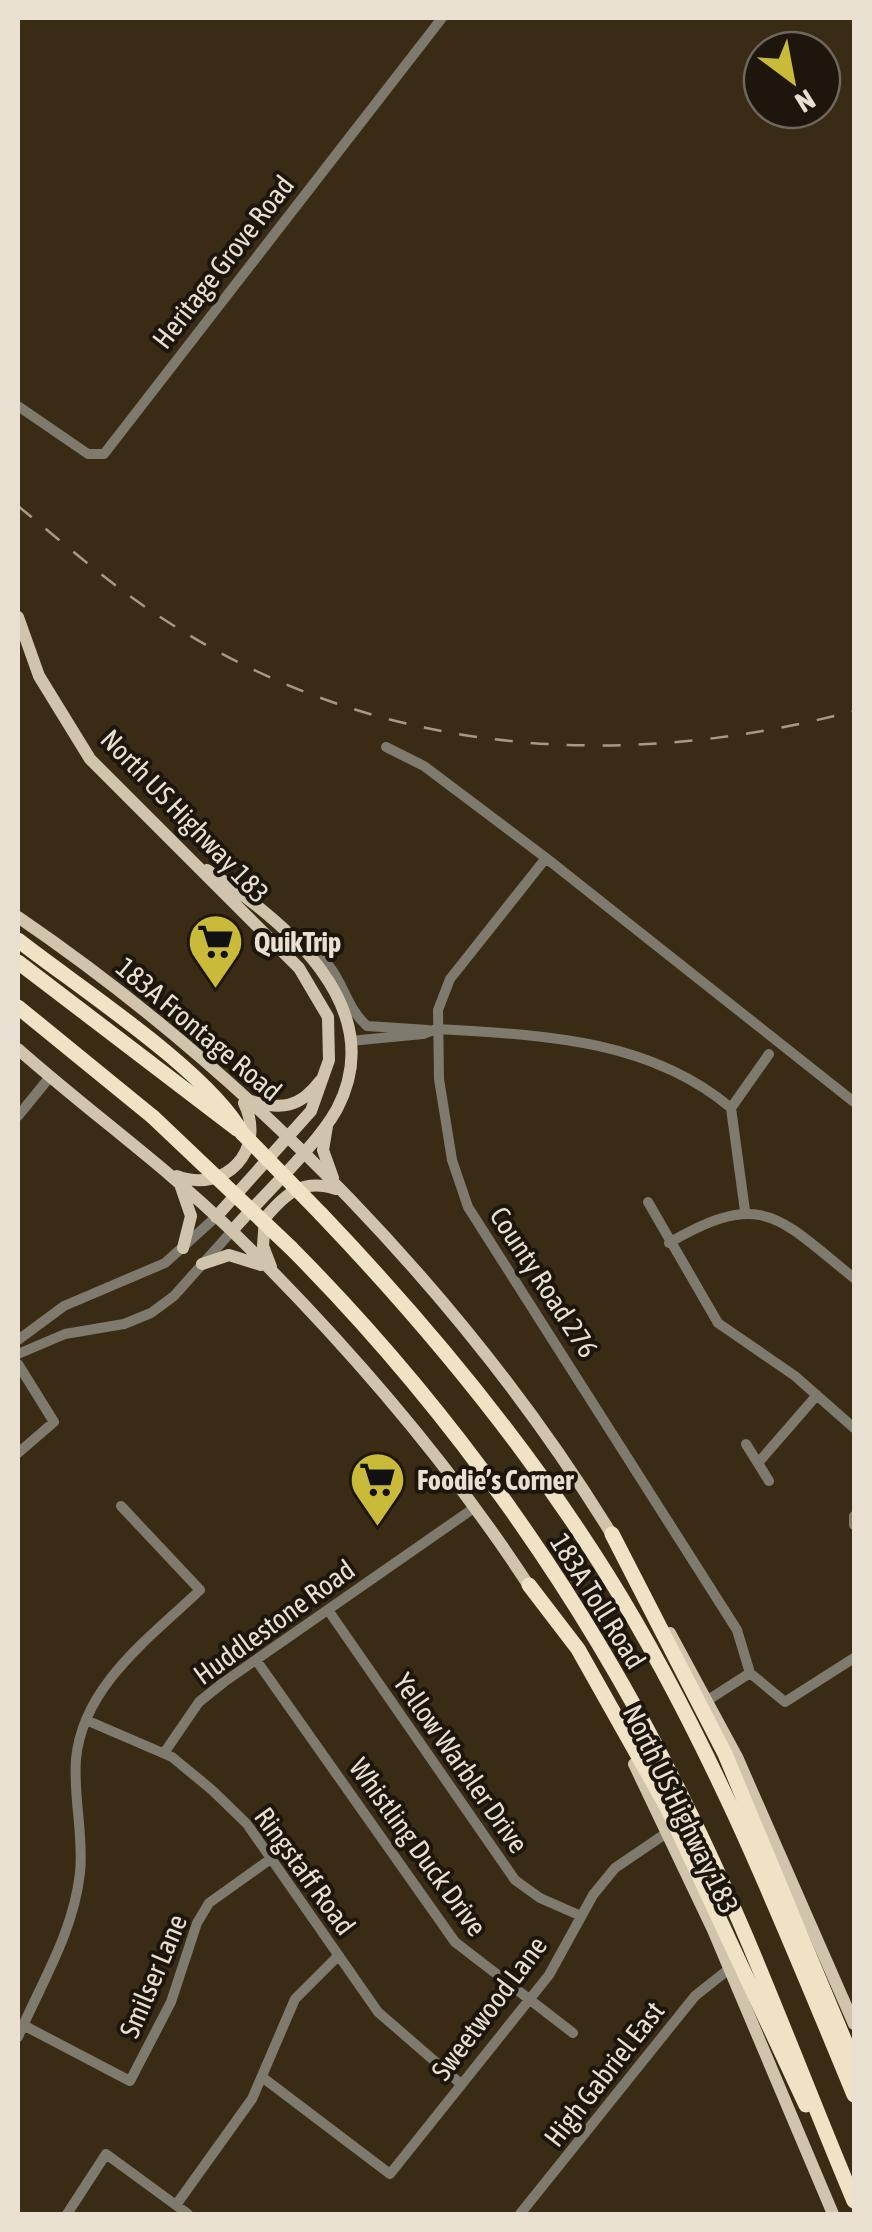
<svg xmlns="http://www.w3.org/2000/svg" width="872" height="2232" font-family="'Asap Condensed',sans-serif">
<style>
.lines{fill:none;stroke-linecap:round;stroke-linejoin:round}
.minor{stroke:#7f7a6e;stroke-width:10}
.major{stroke:#d0c5ac;stroke-width:12}
.highway{stroke:#f0e2c4;stroke-width:15}
.rail{stroke:#a59a88;stroke-width:2.5;stroke-dasharray:18 18;stroke-linecap:butt}
.highway-bridge{stroke:#f0e2c4;stroke-width:15}
.labels{text-anchor:middle;stroke-width:8;stroke-linejoin:round;paint-order:stroke}
.street-label{font-size:28px;fill:#e9e0d2;stroke:#1c160c}
.poi-label{font-size:28px;font-weight:bold;fill:#e9e0d2;stroke:#1c160c;text-anchor:start}
</style>
<rect width="100%" height="100%" fill="#3a2c14"/>
<g class="lines">
<!-- minor -->
<path class="minor" d="M18,406L88,454H104L442,18
M386,747L424,766L546,858L854,1102
M546,858L450,979L438,1010L439,1079L452,1160L468,1207L737,1630L750,1673L708,1700
M302,946C345,965 339,1001 367,1026L428,1030
M350,1041L423,1034L436,1029C539,1035 648,1038 731,1108L745,1211
M731,1108L769,1054
M18,1116L49,1078
M648,1202L718,1323L795,1376L854,1428
M669,1243C763,1188 779,1218 854,1278
M18,1340L64,1306L165,1263L216,1217
M18,1354L65,1334L124,1324L151,1313L174,1296L232,1231
M18,1364L54,1422L18,1453
M746,1444L769,1481
M758,1463L817,1395
M854,1516V1525
M328,1610L515,1880L540,1898L581,1916
M256,1660L455,1942L573,2033
M750,1673L785,1702L854,1658
M86,1720L172,1757L212,1790L247,1824L378,2012L461,2084
M164,1753L199,1702L224,1682L474,1508
M23,2025L130,2081L171,2002L197,1923L209,1903L272,1858
M18,2037C41,1983 73,1934 80,1873C84,1836 73,1797 76,1759C83,1685 151,1637 200,1590L121,1506
M262,2077L390,2174L549,1975L593,1895L615,1868L668,1832
M176,2205L252,2099L295,1999L338,1956
M67,2214L106,2154L188,2214
M520,2214L695,1996L729,1969"/>
<!-- major -->
<path class="major" d="M18,617L39,676L90,759L299,968L328,1017L329,1060L311,1111L216,1217
M207,870C283,920 391,1006 337,1109C316,1147 261,1197 232,1231
M18,917C251,1076 470,1301 617,1543
M18,1049C88,1111 165,1166 232,1231C344,1341 447,1459 533,1592
M251,1101C281,1110 300,1108 320,1081
M327,1126L323,1150L333,1178
M177,1176C225,1194 267,1150 244,1103
M181,1187L191,1216L183,1248
M202,1264L229,1255L261,1265
M271,1267L263,1246L265,1218C286,1193 303,1178 336,1189
M670,1633L737,1757L854,2024
M634,1764L713,1930L833,2214"/>
<!-- highway -->
<path class="highway" d="M18,940C78,987 208,1071 242,1133
M18,962L237,1129
M18,1007L153,1117
M321,1214C426,1324 527,1446 608,1576C709,1738 781,1918 854,2095
M291,1248C451,1409 585,1598 685,1803C749,1932 798,2068 854,2201
M612,1534L725,1754L854,2063
M529,1585L578,1649L668,1809L806,2105"/>
<!-- rail -->
<path class="rail" d="M18,506C66,545 114,588 168,622C376,756 618,773 854,711"/>
<!-- highway-bridge -->
<path class="highway-bridge" d="M153,1117L291,1248
M242,1133L321,1214"/>
</g>
<!-- icons -->
<defs>
<symbol id="supermarket-pin" viewBox="-11 -11 22 30"><path d="M0 17L-7.5 6A9.5 9.5 0 1 1 7.5 6Z" fill="#caba3a" stroke="#1c160c"/><path d="M-6-5.5h2.5l.6 2H6L4.5 2H-2.5L-4.4-4H-6ZM-1.5 3.2a1.3 1.3 0 1 0 .1 0ZM3 3.2a1.3 1.3 0 1 0 .1 0Z" fill="#111"/></symbol>
</defs>
<g fill-rule="evenodd">
<use href="#supermarket-pin" x="184" y="910" width="63" height="86"/>
<use href="#supermarket-pin" x="346" y="1448" width="63" height="86"/>
</g>
<g class="labels">
<!-- street labels -->
<g class="street-label">
<text transform="translate(223 262) rotate(-52)" y="10">Heritage Grove Road</text>
<text transform="translate(185 816) rotate(46)" y="10">North US Highway 183</text>
<text transform="translate(199 1029) rotate(40)" y="10">183A Frontage Road</text>
<text transform="translate(544 1282) rotate(57)" y="10">County Road 276</text>
<text transform="translate(598 1601) rotate(58)" y="10">183A Toll Road</text>
<text transform="translate(274 1622) rotate(-36)" y="10">Huddlestone Road</text>
<text transform="translate(461 1763) rotate(55)" y="10">Yellow Warbler Drive</text>
<text transform="translate(681 1809) rotate(64)" y="10">North US Highway 183</text>
<text transform="translate(418 1847) rotate(54)" y="10">Whistling Duck Drive</text>
<text transform="translate(305 1871) rotate(54)" y="10">Ringstaff Road</text>
<text transform="translate(153 1976) rotate(-67)" y="10">Smilser Lane</text>
<text transform="translate(489 2008) rotate(-53)" y="10">Sweetwood Lane</text>
<text transform="translate(604 2074) rotate(-52)" y="10">High Gabriel East</text>
</g>
<!-- poi labels -->
<g class="poi-label">
<text x="254" y="952">QuikTrip</text>
<text x="417" y="1490">Foodie’s Corner</text>
</g>
</g>
<!-- border -->
<rect width="872" height="2232" fill="none" stroke="#e9e0d2" stroke-width="40"/>
<!-- north arrow -->
<g transform="translate(792 80) rotate(148)"><circle r="48" fill="#1c160c" stroke="#6e675b" stroke-width="2.5"/>
<path d="M0-8L18 38L0 25L-18 38Z" fill="#caba3a"/>
<text y="-15" font-size="28" font-weight="bold" text-anchor="middle" fill="#e9e0d2">N</text>
</g>
</svg>
